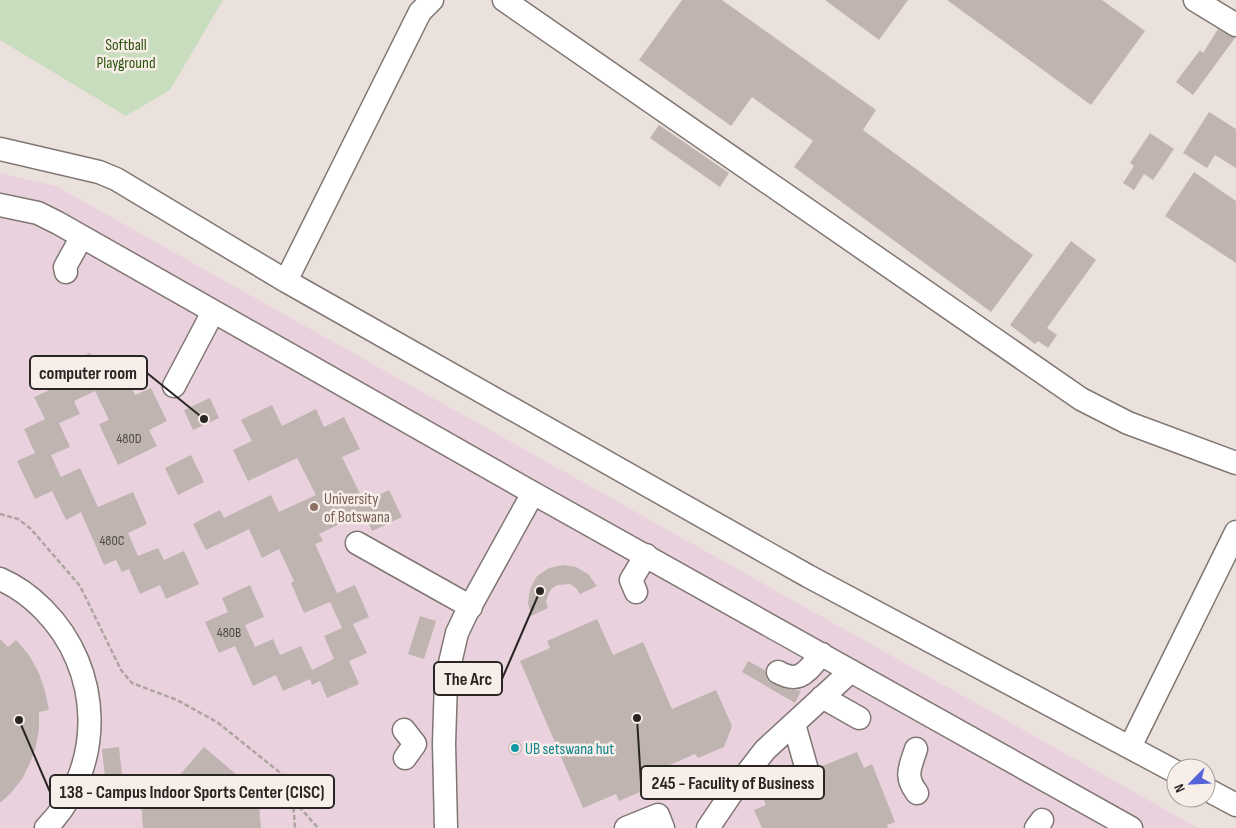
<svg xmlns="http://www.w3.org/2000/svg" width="1236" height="828" font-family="'Sofia Sans Condensed',sans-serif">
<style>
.education{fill:#e9d2dd}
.green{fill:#c8ddbd}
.building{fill:#bfb4b0}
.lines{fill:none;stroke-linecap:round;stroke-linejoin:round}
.minor-casing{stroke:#807672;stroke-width:25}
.path{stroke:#aea5a1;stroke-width:2.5;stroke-dasharray:5 2.5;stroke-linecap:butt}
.minor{stroke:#fff;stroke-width:22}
.education-dot{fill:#8d6e63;stroke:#f8eee9;stroke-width:2}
.culture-dot{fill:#0f9aa8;stroke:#f8eee9;stroke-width:2}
.labels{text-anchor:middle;stroke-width:5;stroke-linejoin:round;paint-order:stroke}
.number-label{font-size:14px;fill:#4e4946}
.park-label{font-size:16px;fill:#2d540c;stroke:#f8eee9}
.education-label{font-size:16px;fill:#785e54;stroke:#f8eee9;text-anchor:start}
.culture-label{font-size:16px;fill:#0d838f;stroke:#f8eee9;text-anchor:start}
.leader{fill:none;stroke:#292523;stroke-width:2}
.callout-dot{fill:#292523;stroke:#f8eee9;stroke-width:2}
.callout{fill:#f8eee9;stroke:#292523;stroke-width:2}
.callout-label{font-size:18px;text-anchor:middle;font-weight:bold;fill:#292523}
</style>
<rect width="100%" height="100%" fill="#ebe1dc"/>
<!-- education -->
<path class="education" d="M0,173L56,186L1198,828H0Z"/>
<!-- green -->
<path class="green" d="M0,0H223L170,90L126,116L0,40Z"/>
<!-- building -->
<path class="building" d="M682,0H722L876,110L863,130L1033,255L991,312L794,167L813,141L752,97L731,126L639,60Z
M825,0H908L879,40Z
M947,0H1102L1145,31L1091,105Z
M1218,29L1235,38L1193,95L1176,82L1200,50L1203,53Z
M1209,112L1236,129V168L1215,155L1207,168L1183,153Z
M659,125L729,173L720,187L650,138Z
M1150,133L1174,149L1153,180L1144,174L1134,190L1123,183L1134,166L1130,163Z
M1194,172L1236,201V263L1165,216Z
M1071,241L1096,260L1047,328L1057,335L1048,348L1038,341L1035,344L1010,325Z
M90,353L98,369L119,360L135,395L151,388L167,421L149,430L157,446L118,465L99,424L109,420L95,391L74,401L80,414L59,423L70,447L51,455L61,477L80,468L98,507L133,492L147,524L128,533L138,556L158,548L164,560L184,551L199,584L166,599L160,585L140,594L129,569L122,572L116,560L104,565L81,512L66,520L52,491L35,499L17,461L35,453L24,429L45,419L34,397L66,383L59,367Z
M210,398L219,418L193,430L184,410Z
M272,405L282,426L316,409L324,427L344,417L360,449L342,457L364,502L389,490L402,517L372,531L364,512L319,534L323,541L315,544L337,593L355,585L369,617L353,624L367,653L349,661L359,684L327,698L320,681L312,685L310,679L283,691L276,675L253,686L235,646L219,653L205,622L228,612L222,598L250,585L264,617L245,625L255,647L273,639L280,655L301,646L312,670L334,659L324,636L342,628L330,602L304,613L291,583L294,581L279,549L262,558L249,529L206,550L193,524L220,510L224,518L271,495L279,512L316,495L297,458L248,481L233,450L252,441L241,420Z
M191,455L204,482L178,495L165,468Z
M563,565L576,567L588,574L597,586L580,594L576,588L570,584L557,585L551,589L548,595L546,602L548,608L531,616L528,603L530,589L537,576L549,568Z
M420,616L436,621L424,659L408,654Z
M597,619L613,655L643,642L672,709L716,690L732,726L724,747L698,758L695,754L663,768L668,780L619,801L616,794L583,808L520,661L550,648L547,641Z
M0,639L8,647L16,640L29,655L39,673L45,691L49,710L39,712V729L36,746L30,763L22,779L11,793L0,803Z
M748,661L765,670L767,679L773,684L783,688L801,691L795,703L742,672Z
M508 748a7 7 0 1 1 14 0a7 7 0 1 1-14 0Z
M119,747L122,775L105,777L102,749Z
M204,747L258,793L261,828H143L141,801L158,800Z
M857,752L864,768L872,764L895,822L887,825L888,828H762L754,810L766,805L760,791L796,777L803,783L811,782L817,779L820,774V767Z"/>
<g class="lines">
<defs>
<path id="minor" d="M504,0L1081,399L1128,423L1236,463
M1195,0L1236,25
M0,149L99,172L116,179L286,281L808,576L1176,772
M0,205L38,213L58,223L533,493L1131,828
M66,272L65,267L81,238
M286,281L420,12L432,0
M174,386L213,312
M357,543L471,607
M0,579C16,586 31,597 43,609C103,669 106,767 46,828
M636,592L631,580L646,555
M778,672C801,685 807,670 822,654
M822,697L859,718
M794,724L807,770
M404,730L415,744L405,758
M1130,747L1236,532
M916,749C910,768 904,776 917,793
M1206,789L1236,805
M446,828L444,744L446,680L457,633L465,616L533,493
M626,828L658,815L663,828
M708,828L731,794L765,750L851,671
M1036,828L1042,820"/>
</defs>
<!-- minor casing -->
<use href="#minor" class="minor-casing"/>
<!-- path -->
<path class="path" d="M0,514L18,519L31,529L80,586L121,670L132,683L177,700L217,722L288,779L292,788L295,828
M294,801L318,828"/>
<!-- minor -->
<use href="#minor" class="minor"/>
</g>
<!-- markers -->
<circle class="education-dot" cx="314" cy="507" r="5"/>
<circle class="culture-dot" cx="515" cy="748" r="5"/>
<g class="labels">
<!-- number labels -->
<g class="number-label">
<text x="129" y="443">480D</text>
<text x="112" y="545">480C</text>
<text x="229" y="637">480B</text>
</g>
<!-- park labels -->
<g class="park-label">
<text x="126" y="50">Softball<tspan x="126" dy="18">Playground</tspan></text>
</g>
<!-- education labels -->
<g class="education-label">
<text x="324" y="504">University<tspan x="324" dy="18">of Botswana</tspan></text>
</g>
<!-- culture labels -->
<g class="culture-label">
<text x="525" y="754">UB setswana hut</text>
</g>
</g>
<!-- callouts -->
<path class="leader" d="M204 419L147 373M540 591L502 679M637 718L641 783M19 720L50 792"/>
<g class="callout-dot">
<circle cx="204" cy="419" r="5"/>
<circle cx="540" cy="591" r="5"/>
<circle cx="637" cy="718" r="5"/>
<circle cx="19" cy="720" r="5"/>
</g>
<g class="callout">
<rect x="30" y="356" width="117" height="33" rx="5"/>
<rect x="434" y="662" width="68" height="33" rx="5"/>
<rect x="641" y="766" width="183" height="33" rx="5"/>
<rect x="50" y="775" width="284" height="33" rx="5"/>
</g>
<g class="callout-label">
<text x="88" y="379">computer room</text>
<text x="468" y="685">The Arc</text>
<text x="733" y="789">245 - Faculity of Business</text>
<text x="192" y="798">138 - Campus Indoor Sports Center (CISC)</text>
</g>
<!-- north arrow -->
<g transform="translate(1191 783) rotate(246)"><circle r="24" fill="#f8eee9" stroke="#a59e9a"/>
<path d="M0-4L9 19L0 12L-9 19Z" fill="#5564da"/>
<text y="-8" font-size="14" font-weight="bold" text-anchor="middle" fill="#292523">N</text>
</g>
</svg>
